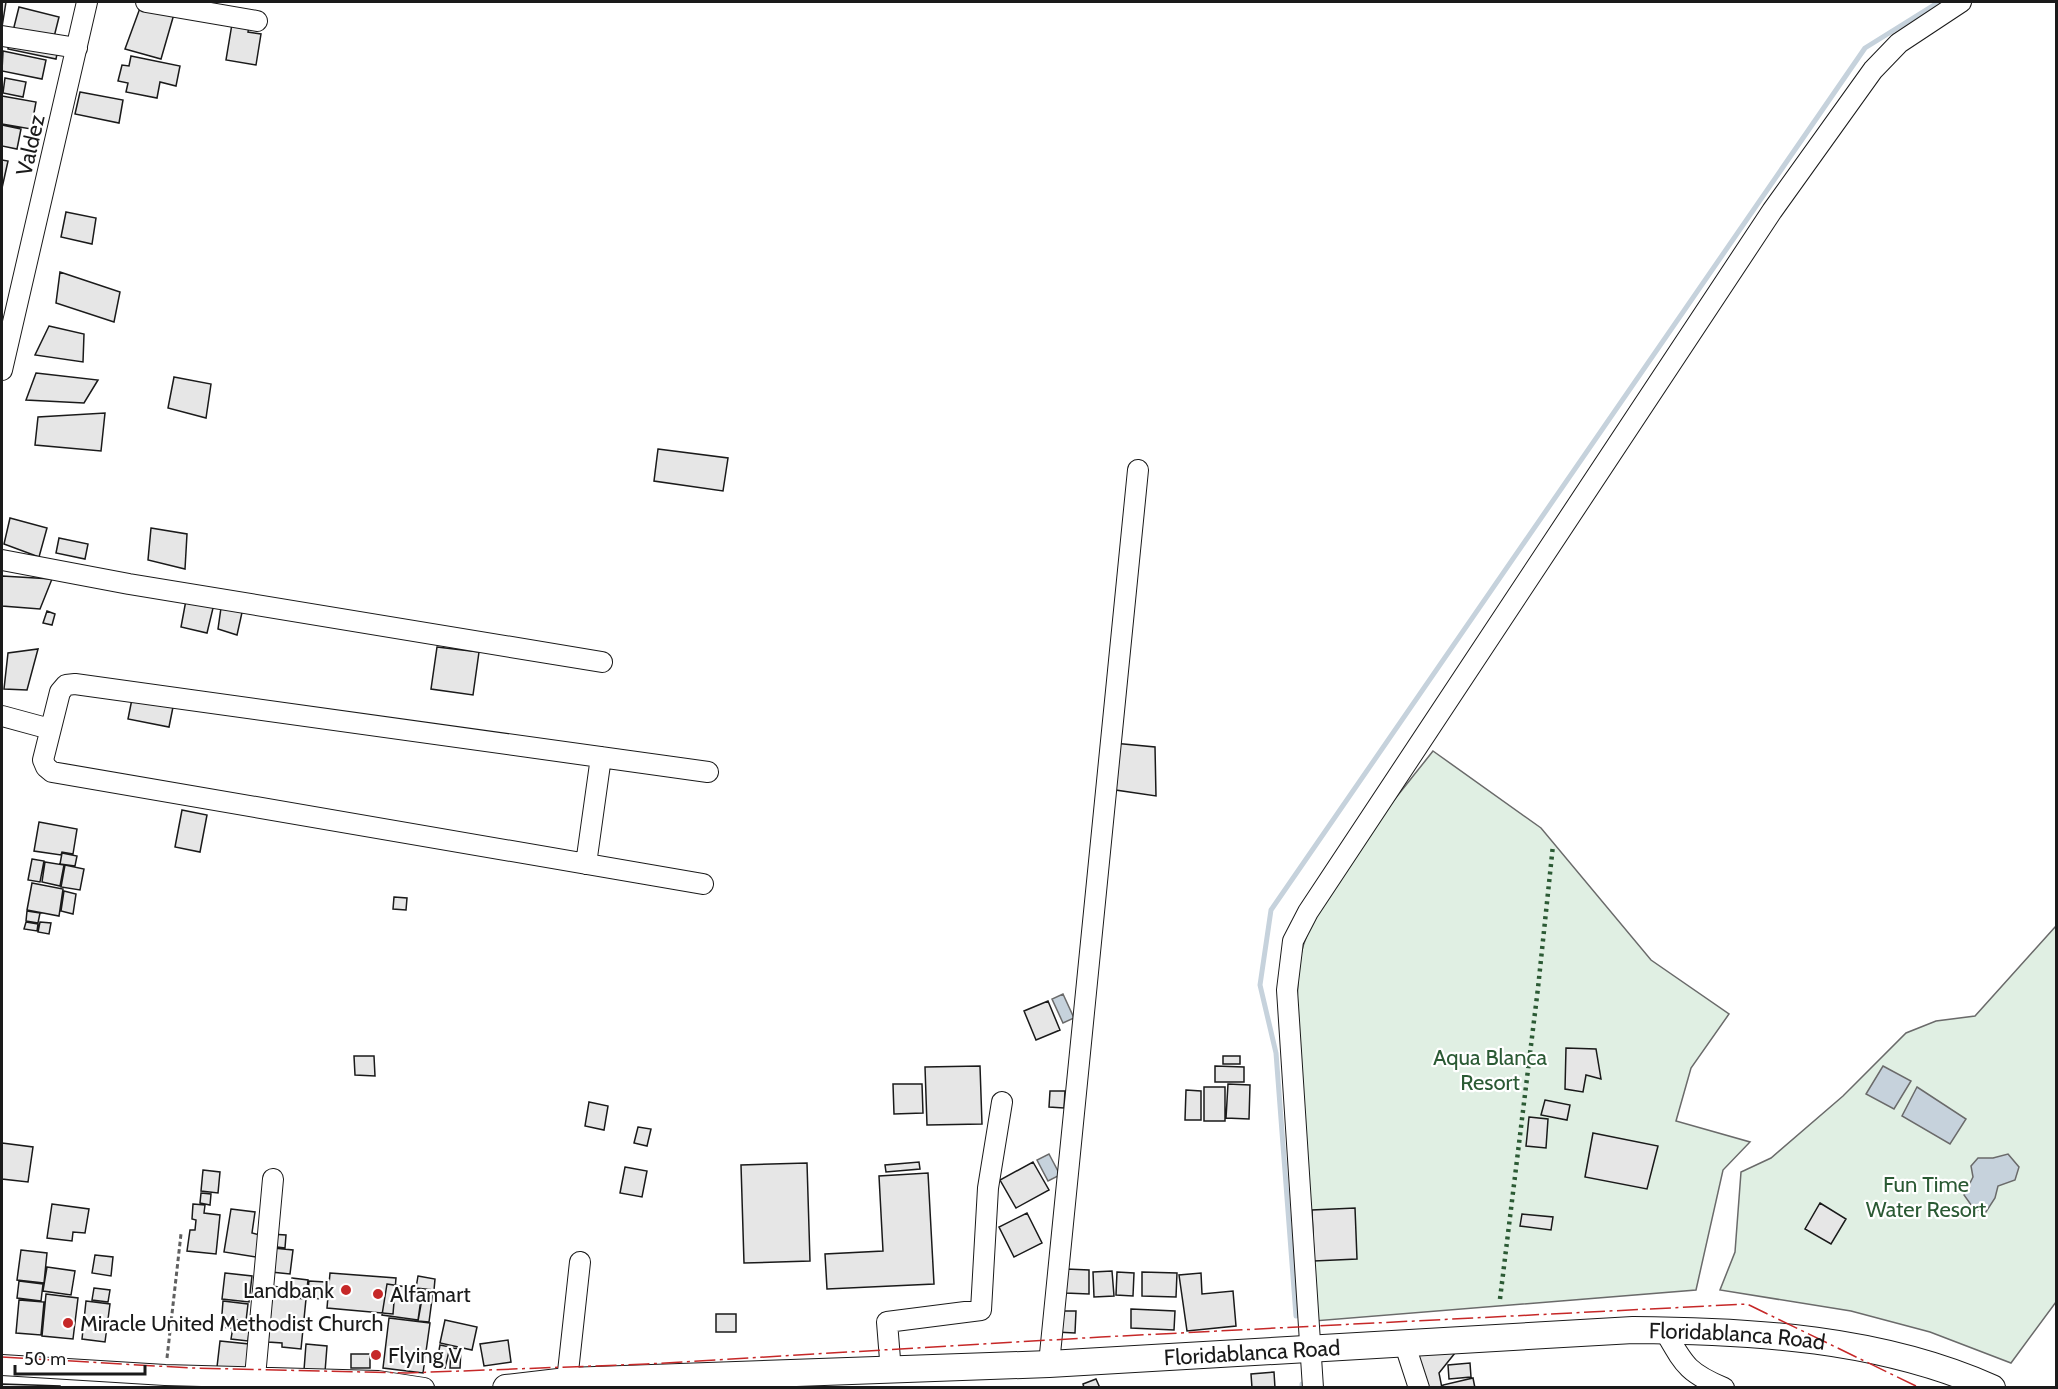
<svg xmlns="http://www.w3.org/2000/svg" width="2058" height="1389" font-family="Cabin,sans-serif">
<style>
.green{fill:#e0efe3;stroke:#6a6a6a;stroke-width:1.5}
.water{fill:#c6d2dc;stroke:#6a6a6a;stroke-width:1.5}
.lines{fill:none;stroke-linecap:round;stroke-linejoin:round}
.stream{stroke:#c6d2dc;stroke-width:5}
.building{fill:#e6e6e6;stroke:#1a1a1a;stroke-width:1.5}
.minor-casing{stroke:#1a1a1a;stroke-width:22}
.major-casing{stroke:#1a1a1a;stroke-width:28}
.path{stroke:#5f5f5f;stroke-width:3;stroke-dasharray:4.5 3;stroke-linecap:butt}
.minor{stroke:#fff;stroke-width:20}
.major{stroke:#fff;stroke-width:26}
.hedge{stroke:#2b5a34;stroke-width:4.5;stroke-dasharray:3 4.5;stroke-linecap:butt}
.power{stroke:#c62828;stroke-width:1.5;stroke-dasharray:21 4.5 3 4.5;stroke-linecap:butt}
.poi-dot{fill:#c62828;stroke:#fff;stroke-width:2}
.labels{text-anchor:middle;stroke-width:4.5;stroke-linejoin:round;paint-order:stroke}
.street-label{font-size:22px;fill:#1a1a1a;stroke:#fff}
.park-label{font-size:22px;fill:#2b5a34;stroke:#fff}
.poi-label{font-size:22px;fill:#1a1a1a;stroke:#fff;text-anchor:start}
</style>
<rect width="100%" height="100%" fill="#fff"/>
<!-- green -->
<path class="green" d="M1433,751L1541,828L1651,960L1729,1014L1691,1068L1676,1121L1750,1142L1723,1170L1696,1290L1314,1321L1297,1000C1298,985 1298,968 1301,954C1317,888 1391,805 1433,751Z
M2056,926V1302L2011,1363L1930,1332L1851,1311L1720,1290L1735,1252L1741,1172L1771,1158L1843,1096L1906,1033L1936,1021L1975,1016Z"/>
<!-- water -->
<path class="water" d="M1063,994L1074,1018L1063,1023L1052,999Z
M1883,1066L1911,1081L1894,1109L1866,1094Z
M1917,1087L1966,1119L1950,1144L1902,1116Z
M1049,1154L1060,1175L1048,1181L1037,1160Z
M2008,1154L2019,1167L2015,1180L1998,1186L1995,1198L1986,1212L1974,1209L1964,1195L1973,1177L1971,1166L1978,1158H1993Z"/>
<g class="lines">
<!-- stream -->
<path class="stream" d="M1296,1316L1276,1053L1260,985L1271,910L1865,48L1939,2
M1302,1384V1388"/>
</g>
<!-- building -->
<path class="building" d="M2,2H6L2,27Z
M19,7L59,17L53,41L13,31Z
M140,8L174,14L161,59L125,49Z
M232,24L249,26L248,32L261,34L256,65L226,60Z
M10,39L58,49L56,59L8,49Z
M3,51L46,60L42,79L2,71Z
M131,56L180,66L176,86L160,82L157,98L126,92L128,83L118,81L122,65L129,66Z
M5,78L26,82L23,97L3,93Z
M80,92L123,100L119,123L75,114Z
M2,96L36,102L31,129L2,124Z
M2,125L21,129L17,149L2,146Z
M2,160L8,161L2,188Z
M66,212L96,218L92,244L61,237Z
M60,272L120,292L114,322L56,303Z
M49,326L84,334L83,362L35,355Z
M36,373L98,380L84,403L26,400Z
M174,377L211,384L206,418L168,408Z
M105,413L101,451L35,445L38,417Z
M658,449L728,458L723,491L654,481Z
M10,518L47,528L39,557L4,544Z
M151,528L187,534L185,569L148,560Z
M59,538L88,544L85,559L56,553Z
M2,576L52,579L40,609L2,606Z
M186,600L214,604L207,633L181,627Z
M222,601L243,608L237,635L218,629Z
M47,611L55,614L52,625L43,623Z
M437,647L479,652L473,695L431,689Z
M38,649L27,690L4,689L8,653Z
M132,699L173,707L169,727L128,719Z
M1113,743L1155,747L1156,796L1109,789Z
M182,810L207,815L200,852L175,847Z
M39,822L77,829L73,854L62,852L61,855L34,851Z
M62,853L77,856L75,866L60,864Z
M32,859L44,861L40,882L28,880Z
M45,862L64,865L60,886L42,882Z
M65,865L84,869L80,890L61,887Z
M32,883L63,889L59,916L27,910Z
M64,891L76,894L73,914L61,911Z
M394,897L407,898L406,910L393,909Z
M27,911L40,913L38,923L26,921Z
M26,922L38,924L37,931L24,929Z
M40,922L51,923L49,934L38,932Z
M1048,1001L1060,1030L1036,1040L1024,1011Z
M1566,1048L1596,1049L1601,1079L1586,1075L1583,1092L1565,1089Z
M354,1056H374L375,1076L355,1075Z
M1223,1056H1240V1064H1223Z
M980,1066L982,1124L927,1125L925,1067Z
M1215,1066L1244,1067V1082H1215Z
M893,1084H922L923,1113L894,1114Z
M1228,1084L1250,1085L1249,1119L1226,1118Z
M1204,1087H1225V1121H1204Z
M1186,1090L1201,1091V1120H1185Z
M1050,1091H1065L1064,1108L1049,1107Z
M1545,1100L1570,1105L1567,1120L1541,1115Z
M589,1102L608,1106L604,1130L585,1126Z
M1529,1117L1548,1119L1546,1148L1526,1146Z
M638,1127L651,1129L647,1146L634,1143Z
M1593,1133L1658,1146L1647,1189L1585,1177Z
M2,1143L33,1147L28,1182L2,1179Z
M919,1162L920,1169L886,1172L885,1165Z
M1033,1162L1049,1190L1016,1208L1000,1180Z
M807,1163L810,1261L744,1263L741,1165Z
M625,1167L647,1171L642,1197L620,1193Z
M203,1170L220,1172L218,1193L201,1191Z
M928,1173L934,1284L827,1289L825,1254L883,1251L879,1176Z
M201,1193L211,1194L210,1205L200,1203Z
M1820,1203L1846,1219L1831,1244L1805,1229Z
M52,1204L89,1209L85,1233L73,1232L72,1241L47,1238Z
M193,1204L205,1205L204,1213L220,1215L216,1254L187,1251L190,1230H195L196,1220L192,1219Z
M1355,1208L1357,1259L1314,1261L1312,1210Z
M231,1209L255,1212L252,1233L260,1235L256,1257L224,1252Z
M1027,1213L1042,1243L1014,1257L999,1227Z
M1522,1214L1553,1217L1551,1230L1520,1226Z
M270,1234L286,1235L285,1248L269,1246Z
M273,1248L293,1250L290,1274L271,1272Z
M21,1250L47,1253L44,1283L17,1280Z
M95,1255L113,1257L111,1276L92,1273Z
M47,1267L75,1271L71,1295L43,1291Z
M1066,1269L1089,1270V1294L1065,1293Z
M1112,1271L1114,1296L1094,1297L1093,1272Z
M1117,1272L1134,1273L1133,1296L1116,1295Z
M1142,1272L1177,1273L1176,1297L1142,1296Z
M225,1273L252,1276L249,1302L222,1299Z
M330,1273L396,1278L393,1314L327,1308Z
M1201,1273L1202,1294L1233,1291L1236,1326L1187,1331L1179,1275Z
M418,1276L435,1279L434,1290L416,1288Z
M292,1278L308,1280L306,1297L290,1296Z
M19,1281L43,1284L41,1301L17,1298Z
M309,1281L325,1282L323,1299L307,1298Z
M387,1284L413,1288L412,1298L421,1299L418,1320L382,1315Z
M270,1286L289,1288L288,1296L269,1294Z
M94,1288L110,1290L108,1302L92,1300Z
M416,1290L433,1292L429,1322L418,1321L422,1299L415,1298Z
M46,1294L78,1298L73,1339L42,1336Z
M272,1296L306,1299L301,1349L282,1347V1343L268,1342Z
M19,1300L44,1302L41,1335L16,1333Z
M86,1301L110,1304L105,1342L82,1339Z
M223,1301L248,1304L246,1321L232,1319L231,1328L221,1327Z
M1131,1309L1175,1311L1174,1330L1131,1328Z
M1057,1311H1076L1075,1333L1056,1332Z
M716,1314H736V1332H716Z
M389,1318L430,1323L423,1373L383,1368Z
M445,1320L477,1327L472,1350L440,1343Z
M234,1321L250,1323L248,1341L231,1339Z
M508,1340L511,1362L484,1366L480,1344Z
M220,1341L249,1344L246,1370L217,1367Z
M306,1344L327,1346L325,1372L304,1370Z
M440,1345L450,1347L445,1368L436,1366Z
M451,1348L461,1349L460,1368H450Z
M1455,1353L1439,1373L1442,1388H1424L1411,1354Z
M351,1354H370V1368H351Z
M1470,1363L1471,1377L1449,1379L1448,1365Z
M1274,1372L1275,1388H1252L1251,1374Z
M1473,1378L1475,1388H1443V1385Z
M1096,1379L1100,1388H1084L1083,1384Z
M2,1384L60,1386V1388H2Z"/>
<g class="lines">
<defs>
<path id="minor" d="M146,2L257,21
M2,36L77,48
M2,370L87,2
M2,560L129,584L602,662
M2,716L50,729
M586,864L601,757
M703,884L52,772L46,767L43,760L60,692L66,685L75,684L708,772
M1664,1330C1684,1364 1686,1372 1724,1388
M1405,1345L1419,1388
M1049,1364L1138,470
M2,1365L165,1375L378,1381L424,1388
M891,1372L887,1322L981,1310L988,1188L1002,1102
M255,1377L273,1179
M567,1381L580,1262
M1313,1388L1287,990L1293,941L1308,912L1772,211L1873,70L1899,43L1961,2"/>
<g id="major">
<path id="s1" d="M506,1388L567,1381L1049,1364L1633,1330C1754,1331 1880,1338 1992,1388"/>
</g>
</defs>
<!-- minor casing -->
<use href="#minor" class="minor-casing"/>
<!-- major casing -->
<use href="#major" class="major-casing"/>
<!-- path -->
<path class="path" d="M167,1358L181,1234"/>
<!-- minor -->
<use href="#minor" class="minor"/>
<!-- major -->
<use href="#major" class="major"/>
<!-- hedge -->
<path class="hedge" d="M1500,1299L1538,988L1553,845"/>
<!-- power -->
<path class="power" d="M2,1357L191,1368L407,1373L647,1364L1101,1337L1747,1304L1920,1388"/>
</g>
<!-- markers -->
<g class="poi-dot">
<circle cx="346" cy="1290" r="6"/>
<circle cx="378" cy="1294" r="6"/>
<circle cx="68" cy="1323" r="6"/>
<circle cx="376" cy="1355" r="6"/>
</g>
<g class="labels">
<!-- street labels -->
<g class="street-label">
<text transform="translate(30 145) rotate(-77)" y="8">Valdez</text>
<text dy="8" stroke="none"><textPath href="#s1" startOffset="1233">Floridablanca Road</textPath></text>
<text dy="8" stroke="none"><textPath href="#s1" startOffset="747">Floridablanca Road</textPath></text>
</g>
<!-- park labels -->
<g class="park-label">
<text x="1490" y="1065">Aqua Blanca<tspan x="1490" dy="25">Resort</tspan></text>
<text x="1926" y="1192">Fun Time<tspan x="1926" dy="25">Water Resort</tspan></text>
</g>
<!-- poi labels -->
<g class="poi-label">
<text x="334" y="1298" text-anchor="end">Landbank</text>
<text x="390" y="1302">Alfamart</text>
<text x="80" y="1331">Miracle United Methodist Church</text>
<text x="388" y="1363">Flying V</text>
</g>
</g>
<!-- border -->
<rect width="2058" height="1389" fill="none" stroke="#1a1a1a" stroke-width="6"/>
<!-- scale -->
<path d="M15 1365v9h130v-9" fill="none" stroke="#1a1a1a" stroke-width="3"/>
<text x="24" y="1365" font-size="18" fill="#1a1a1a" stroke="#ffffff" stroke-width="4.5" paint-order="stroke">50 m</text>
</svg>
